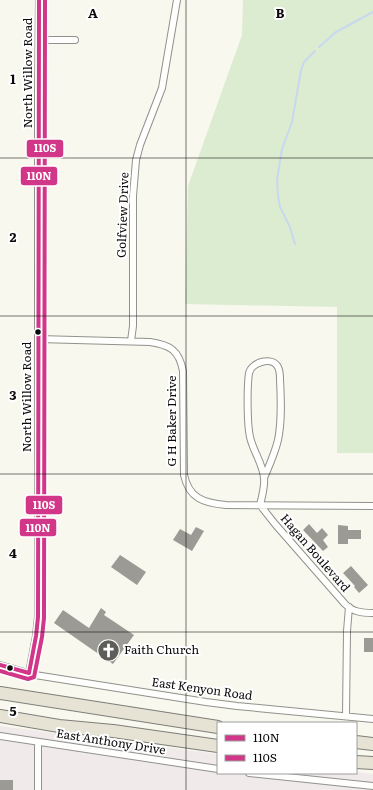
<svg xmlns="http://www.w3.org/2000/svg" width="373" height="790" font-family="Literata,serif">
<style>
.industrial{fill:#f0eaea}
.green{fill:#dbecd0}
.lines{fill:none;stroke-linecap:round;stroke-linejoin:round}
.stream{stroke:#c8d8ef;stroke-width:2}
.building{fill:#9b9a94}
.minor-casing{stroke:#91918d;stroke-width:8}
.motorway-casing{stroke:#7e7e7a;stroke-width:14}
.minor{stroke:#fefefc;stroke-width:6}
.motorway{stroke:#e6e2d4;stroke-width:12}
.bus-1-casing{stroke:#fff;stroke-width:7}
.bus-2-casing{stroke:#fff;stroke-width:7}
.bus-1{stroke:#d23689;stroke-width:4}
.bus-2{stroke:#d23689;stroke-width:4}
.grid{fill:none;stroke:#0a0a0a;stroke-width:1;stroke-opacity:0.55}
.bus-dot{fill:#0a0a0a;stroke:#fff;stroke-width:1.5}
.labels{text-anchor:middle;stroke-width:4;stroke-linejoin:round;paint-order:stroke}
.street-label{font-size:12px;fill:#0a0a0a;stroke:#fff}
.poi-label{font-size:12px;fill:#0a0a0a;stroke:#fff;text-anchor:start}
.grid-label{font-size:13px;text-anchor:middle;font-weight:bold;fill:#0a0a0a;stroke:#fff;stroke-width:4;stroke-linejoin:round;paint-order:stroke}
.line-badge{stroke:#fff;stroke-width:1.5}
.badge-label{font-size:11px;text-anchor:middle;font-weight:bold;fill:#fff}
</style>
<rect width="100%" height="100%" fill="#f8f8ee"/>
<!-- industrial -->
<path class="industrial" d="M0,726L218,754V773L356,772L373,774V790H0Z"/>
<!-- green -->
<path class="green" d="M243,0H373V453H337V307L185,304L188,186L242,35Z"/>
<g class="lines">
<!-- stream -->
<path class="stream" d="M319,47L336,32L373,12
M295,244L290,227L280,207L278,196L277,180L282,149L292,122L301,70L304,62L315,51"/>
</g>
<!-- building -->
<path class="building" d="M309,524L317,533L322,528L328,535L323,540L328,547L323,551L303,530Z
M338,525L348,526V530H361V539H348V544H338Z
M196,527L204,531L192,551L173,540L180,529L191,535Z
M120,555L146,572L137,585L111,567Z
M351,566L368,585L359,593L354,587L355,586L343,573Z
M101,608L106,612L104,615L134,635L113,664L54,623L63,610L89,628Z
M364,638H373V652H364Z
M0,780H13V790H0Z"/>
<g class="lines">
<defs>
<path id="minor" d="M39,40H75
M38,339L150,342C170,345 179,350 183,371L184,475C189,498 203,503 226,505L373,506
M131,341L133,326V196L136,160L140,145L162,88L177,0
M264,478C269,466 275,453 278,440C282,421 281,399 280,379C280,376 280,371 278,367C272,356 252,362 249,373C247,387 247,424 250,437C253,451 263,464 264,478C265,486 262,497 260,505L275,524L345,604C353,612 362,613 373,613
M0,665L35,675L206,702L237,706L373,719
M29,673L36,636L38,617V97L39,0
M346,716L347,631L349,607
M0,736L218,769
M38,743V790
M249,773L373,786"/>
<path id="motorway" d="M0,693L218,727
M0,716L59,726L113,731L218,746
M356,742L373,744
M356,762L373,763"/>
</defs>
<!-- minor casing -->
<use href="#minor" class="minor-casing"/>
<!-- motorway casing -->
<use href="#motorway" class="motorway-casing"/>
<!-- minor -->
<use href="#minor" class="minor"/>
<!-- motorway -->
<use href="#motorway" class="motorway"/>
<defs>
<path id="bus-1" d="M0,665L29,673L36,636L38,617L39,0"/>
<path id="bus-2" d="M0,671L28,679L34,677L42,637L44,618L45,0"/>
</defs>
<!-- bus-1 casing -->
<use href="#bus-1" class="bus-1-casing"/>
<!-- bus-2 casing -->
<use href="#bus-2" class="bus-2-casing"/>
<!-- bus-1 -->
<use href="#bus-1" class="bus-1"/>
<!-- bus-2 -->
<use href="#bus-2" class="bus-2"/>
</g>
<!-- grid -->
<path class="grid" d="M186,0V790M0,158H373M0,316H373M0,474H373M0,632H373"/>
<!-- icons -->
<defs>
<symbol id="church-disc" viewBox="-11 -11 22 22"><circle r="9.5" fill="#5d5d5a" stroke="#fff"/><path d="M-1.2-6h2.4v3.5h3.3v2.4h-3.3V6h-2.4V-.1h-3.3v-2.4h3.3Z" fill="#fff"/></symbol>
</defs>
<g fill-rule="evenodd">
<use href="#church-disc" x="96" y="638" width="25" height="25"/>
</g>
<!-- markers -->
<g class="bus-dot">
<circle cx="38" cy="332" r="3.5"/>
<circle cx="10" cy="668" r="3.5"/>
</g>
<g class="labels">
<!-- street labels -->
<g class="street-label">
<text transform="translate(28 73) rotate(-90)" y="4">North Willow Road</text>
<text transform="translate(123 215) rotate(-88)" y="4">Golfview Drive</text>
<text transform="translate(27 397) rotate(-90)" y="4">North Willow Road</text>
<text transform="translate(172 421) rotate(-90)" y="4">G H Baker Drive</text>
<text transform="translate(315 553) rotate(49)" y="4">Hagan Boulevard</text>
<text transform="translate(202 689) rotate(8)" y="4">East Kenyon Road</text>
<text transform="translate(111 742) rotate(9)" y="4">East Anthony Drive</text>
</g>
<!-- poi labels -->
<g class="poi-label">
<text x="124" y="654">Faith Church</text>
</g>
</g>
<g class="grid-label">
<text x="93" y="18">A</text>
<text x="280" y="18">B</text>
<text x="13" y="84">1</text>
<text x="13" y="242">2</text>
<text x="13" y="400">3</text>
<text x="13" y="558">4</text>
<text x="13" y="716">5</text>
</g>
<g class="line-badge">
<rect x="26" y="139" width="38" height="19" rx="4" fill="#d23689"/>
<rect x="20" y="166" width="38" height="20" rx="4" fill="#d23689"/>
<rect x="25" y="495" width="38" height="20" rx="4" fill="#d23689"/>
<rect x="19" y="518" width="38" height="19" rx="4" fill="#d23689"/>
</g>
<g class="badge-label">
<text x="45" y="152">110S</text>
<text x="39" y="180">110N</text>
<text x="44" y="509">110S</text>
<text x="38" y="532">110N</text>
</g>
<!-- legend -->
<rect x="217" y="722" width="140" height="52" fill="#ffffff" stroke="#9d9d9d"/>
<rect x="225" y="735" width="20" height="6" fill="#d23689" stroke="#9d9d9d"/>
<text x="253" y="742" font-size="12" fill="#0a0a0a">110N</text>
<rect x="225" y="755" width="20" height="6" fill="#d23689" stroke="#9d9d9d"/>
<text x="253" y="762" font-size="12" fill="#0a0a0a">110S</text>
</svg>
